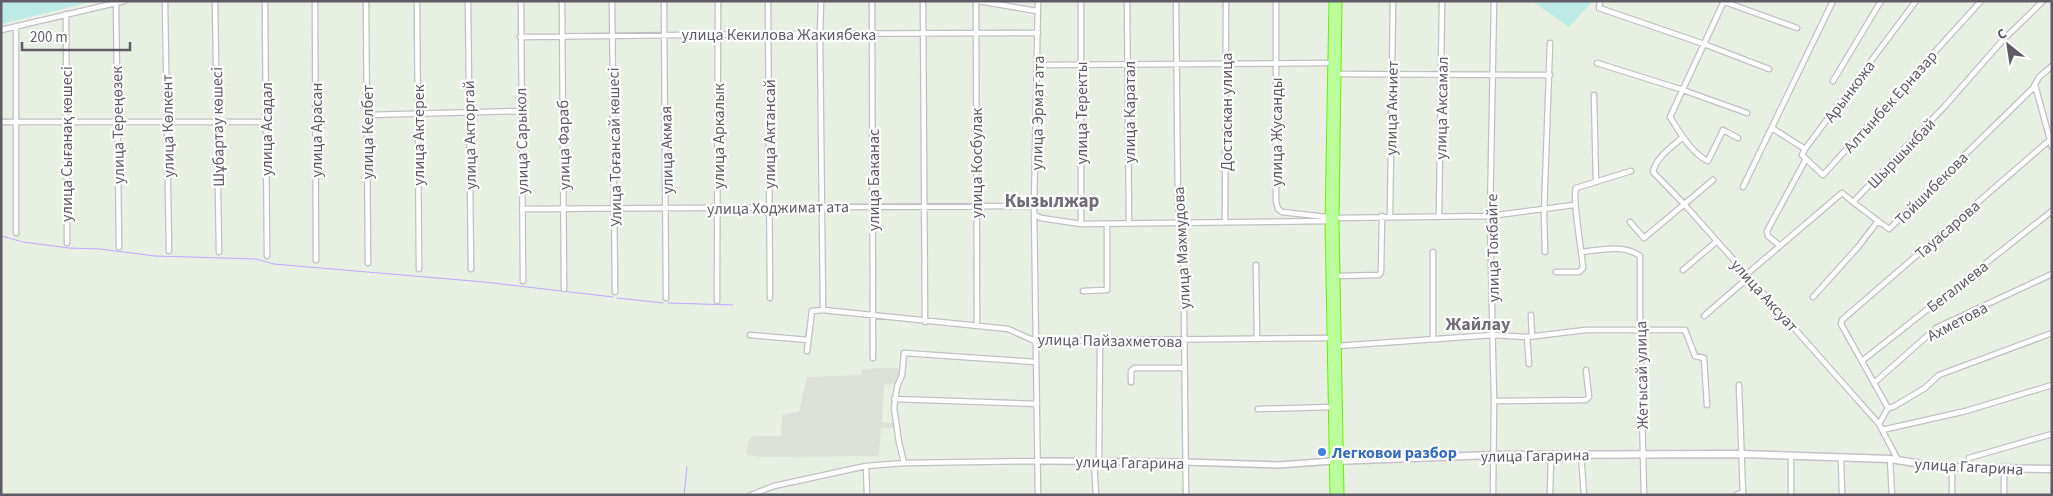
<svg xmlns="http://www.w3.org/2000/svg" width="2053" height="496" font-family="'Source Sans 3',sans-serif">
<style>
.industrial{fill:#dce0d8}
.green{fill:#beeae6}
.lines{fill:none;stroke-linecap:round;stroke-linejoin:round}
.stream{stroke:#c3a5ff;stroke-width:1}
.minor-casing{stroke:#c2bec6;stroke-width:7}
.tertiary-casing{stroke:#c2bec6;stroke-width:8}
.secondary-casing{stroke:#c6c0ca;stroke-width:9}
.trunk-casing{stroke:#63f400;stroke-width:9}
.minor{stroke:#fff;stroke-width:4.5}
.tertiary{stroke:#fff;stroke-width:5}
.secondary{stroke:#fff;stroke-width:6}
.trunk{stroke:#baff9b;stroke-width:7}
.shop-dot{fill:#3f7fe0;stroke:#fff;stroke-width:2}
.labels{text-anchor:middle;stroke-width:4.5;stroke-linejoin:round;paint-order:stroke}
.street-label{font-size:16px;fill:#605c66;stroke:#fff}
.shop-label{font-size:16px;font-weight:bold;fill:#366cbe;stroke:#fff;text-anchor:start}
.neighbourhood-label{font-size:18px;font-weight:bold;fill:#716d78;stroke:#fff}
.quarter-label{font-size:19px;font-weight:bold;fill:#716d78;stroke:#fff}
</style>
<rect width="100%" height="100%" fill="#e8f0e4"/>
<!-- industrial -->
<path class="industrial" d="M879,368H898L899,375L894,384L884,385L882,422L893,423V428H881L879,456L763,457L747,455L748,441L753,436H781L782,415L799,411L807,377L862,375V370Z"/>
<!-- green -->
<path class="green" d="M1,1H94L2,24Z
M1532,1H1593L1569,27Z"/>
<g class="lines">
<!-- stream -->
<path class="stream" d="M1,236L23,242L69,248L100,249L155,256L256,259L274,264L484,282L613,297
M617,298L663,303
M668,303L733,305
M684,495L687,467"/>
<defs>
<path id="minor" d="M165,1L169,251
M215,1L219,252
M265,1L267,256
M315,1L316,260
M366,1L368,263
M417,1L419,269
M468,1L471,269
M521,1L523,281
M562,1L564,289
M612,1L615,292
M664,1L666,298
M768,1L770,298
M821,1L820,34L823,310
M872,1L873,358
M923,1L925,322
M976,1L977,325
M978,1L1037,11
M1038,1L1034,206L1038,495
M1081,1V224
M1127,1L1129,223
M1176,1L1178,209L1183,223L1186,495
M1276,1V202L1278,209L1282,212L1335,218L1490,216L1574,205
M1600,1L1599,8L1704,44L1769,69
M1722,1L1797,28
M1724,1L1670,117C1679,131 1692,154 1708,161L1723,130L1738,138
M116,3L119,247
M66,14L67,243
M16,28V233
M1,30L124,1
M520,37L768,34L1038,33
M1597,63L1683,90L1747,113
M1038,65L1332,63
M1337,74L1550,75
M1833,81L1881,1
M2035,85L2052,147
M1594,95L1596,182
M367,115L521,111
M1,122H267
M1772,128L1805,149L1916,1
M1683,137C1673,146 1656,157 1653,172L1685,205L1879,424L1898,460
M1805,149L1802,155L1823,175L1981,1
M1743,187L1833,1
M1853,202L1878,221
M522,209L1034,206
M1035,215L1041,218L1081,224L1331,221
M1390,216L1393,1
M1439,216L1442,1
M1225,222L1226,1
M1630,222L1644,238L1713,180
M1780,246L1768,236L1767,231L1806,159
M1433,252V339
M1545,252L1544,214L1550,43
M1582,252C1600,250 1624,244 1640,256V330L1644,495
M1256,265L1257,339
M1683,270L1717,241
M1556,272H1579L1583,268C1582,253 1572,197 1576,188L1631,171
M1747,274L1842,193L1853,202L1945,106L2002,41L2043,1
M1336,276L1379,275L1381,272L1382,216
M1083,291L1107,290V224
M1813,297L1858,247L1878,221L1889,229L2033,88L2039,77L2052,66
M717,301L718,1
M1531,315L1532,336
M1704,316L1749,277
M750,335L808,340
M1527,337L1529,364
M1337,346L1493,335L1527,337L1586,330H1685L1695,356L1704,358L1707,405
M807,351L812,311L823,310L1008,329L1035,341L1331,338
M1862,361L2052,211
M1131,382V371L1134,368H1185
M1874,383L1936,328L2052,274
M1739,385L1743,495
M894,399L1037,404
M1494,401L1586,400L1589,397L1586,370
M1888,408L1841,324L1842,320L2052,138
M1258,409L1332,407
M1879,424L1888,408L1893,407L1925,388L1939,375L2052,333
M1882,430L1966,411L2052,385
M1581,454L1584,495
M1791,455V495
M1841,457L1842,495
M1969,458L2052,434
M1890,459L1892,495
M1094,461L1096,495
M1099,461L1100,341
M904,463L899,442L894,408L897,387L902,375L904,353L1036,362
M866,466L867,495
M1952,468V495
M751,495L774,486L866,466L904,463L1038,461
M1493,495L1494,401L1490,216L1494,1
M1550,495L1551,455
M1736,495L1743,492
M2004,495V468"/>
<path id="tertiary" d="M1038,461L1186,462L1278,465L1333,461"/>
<path id="secondary" d="M1334,461L1493,455L1741,454L1890,459L1942,467L2052,469"/>
<path id="trunk" d="M1333,1L1329,221L1334,495
M1338,1L1335,221L1340,495"/>
</defs>
<!-- minor casing -->
<use href="#minor" class="minor-casing"/>
<!-- tertiary casing -->
<use href="#tertiary" class="tertiary-casing"/>
<!-- secondary casing -->
<use href="#secondary" class="secondary-casing"/>
<!-- trunk casing -->
<use href="#trunk" class="trunk-casing"/>
<!-- minor -->
<use href="#minor" class="minor"/>
<!-- tertiary -->
<use href="#tertiary" class="tertiary"/>
<!-- secondary -->
<use href="#secondary" class="secondary"/>
<!-- trunk -->
<use href="#trunk" class="trunk"/>
</g>
<!-- markers -->
<circle class="shop-dot" cx="1322" cy="452" r="5"/>
<g class="labels">
<!-- street labels -->
<g class="street-label">
<text x="779" y="40">улица Кекилова Жакиябека</text>
<text transform="translate(1849 91) rotate(-53)" y="6">Арынкожа</text>
<text transform="translate(1890 101) rotate(-48)" y="6">Алтынбек Ерназар</text>
<text transform="translate(1391 108) rotate(-89)" y="6">улица Акниет</text>
<text transform="translate(1441 108) rotate(-89)" y="6">улица Аксамал</text>
<text transform="translate(1129 112) rotate(-90)" y="6">улица Каратал</text>
<text transform="translate(1226 112) rotate(-90)" y="6">Достаскан улица</text>
<text transform="translate(1037 113) rotate(-89)" y="6">улица Эрмат ата</text>
<text transform="translate(1081 113) rotate(-90)" y="6">улица Теректы</text>
<text transform="translate(117 125) rotate(-91)" y="6">улица Тереңөзек</text>
<text transform="translate(167 126) rotate(-91)" y="6">улица Көлкент</text>
<text transform="translate(217 127) rotate(-91)" y="6">Шұбартау көшесі</text>
<text transform="translate(266 129) rotate(-90)" y="6">улица Асадал</text>
<text transform="translate(316 130) rotate(-90)" y="6">улица Арасан</text>
<text transform="translate(367 132) rotate(-90)" y="6">улица Келбет</text>
<text transform="translate(1276 132) rotate(-90)" y="6">улица Жусанды</text>
<text transform="translate(769 134) rotate(-90)" y="6">улица Актансай</text>
<text transform="translate(418 135) rotate(-90)" y="6">улица Актерек</text>
<text transform="translate(469 135) rotate(-91)" y="6">улица Акторгай</text>
<text transform="translate(718 136) rotate(-90)" y="6">улица Аркалык</text>
<text transform="translate(521 141) rotate(-91)" y="6">улица Сарыкол</text>
<text transform="translate(66 144) rotate(-90)" y="6">улица Сығанақ көшесі</text>
<text transform="translate(563 145) rotate(-91)" y="6">улица Фараб</text>
<text transform="translate(614 147) rotate(-91)" y="6">Улица Тоғансай көшесі</text>
<text transform="translate(666 150) rotate(-91)" y="6">улица Акмая</text>
<text transform="translate(1901 153) rotate(-46)" y="6">Шыршыкбай</text>
<text transform="translate(976 163) rotate(-90)" y="6">улица Косбулак</text>
<text transform="translate(873 180) rotate(-90)" y="6">улица Баканас</text>
<text transform="translate(1931 188) rotate(-45)" y="6">Тойшибекова</text>
<text transform="translate(778 207) rotate(-1)" y="6">улица Ходжимат ата</text>
<text transform="translate(1947 229) rotate(-41)" y="6">Тауасарова</text>
<text transform="translate(1181 248) rotate(-93)" y="6">улица Махмудова</text>
<text transform="translate(1492 248) rotate(-91)" y="6">улица Токбайге</text>
<text transform="translate(1957 286) rotate(-38)" y="6">Бегалиева</text>
<text transform="translate(1765 295) rotate(48)" y="6">улица Аксуат</text>
<text transform="translate(1957 321) rotate(-28)" y="6">Ахметова</text>
<text transform="translate(1110 340) rotate(1)" y="6">улица Пайзахметова</text>
<text transform="translate(1641 375) rotate(-91)" y="6">Жетысай улица</text>
<text transform="translate(1535 455) rotate(-1)" y="6">улица Гагарина</text>
<text transform="translate(1130 462) rotate(1)" y="6">улица Гагарина</text>
<text transform="translate(1969 466) rotate(3)" y="6">улица Гагарина</text>
</g>
<!-- shop labels -->
<g class="shop-label">
<text x="1332" y="458">Легковои разбор</text>
</g>
<!-- neighbourhood labels -->
<g class="neighbourhood-label">
<text x="1478" y="330">Жайлау</text>
</g>
<!-- quarter labels -->
<g class="quarter-label">
<text x="1052" y="207">Кызылжар</text>
</g>
</g>
<!-- border -->
<rect width="2053" height="496" fill="none" stroke="#605c66" stroke-width="5"/>
<!-- north arrow -->
<g transform="translate(2008 45) rotate(330)" stroke="#ffffff" stroke-width="4" paint-order="stroke">
<path d="M0-4L9 19L0 12L-9 19Z" fill="#605c66"/>
<text y="-8" font-size="14" font-weight="bold" text-anchor="middle" fill="#605c66">С</text>
</g>
<!-- scale -->
<path d="M22 42v8h108v-8" fill="none" stroke="#605c66" stroke-width="2.5"/>
<text x="30" y="42" font-size="15" fill="#605c66" stroke="#ffffff" stroke-width="4" paint-order="stroke">200 m</text>
</svg>
